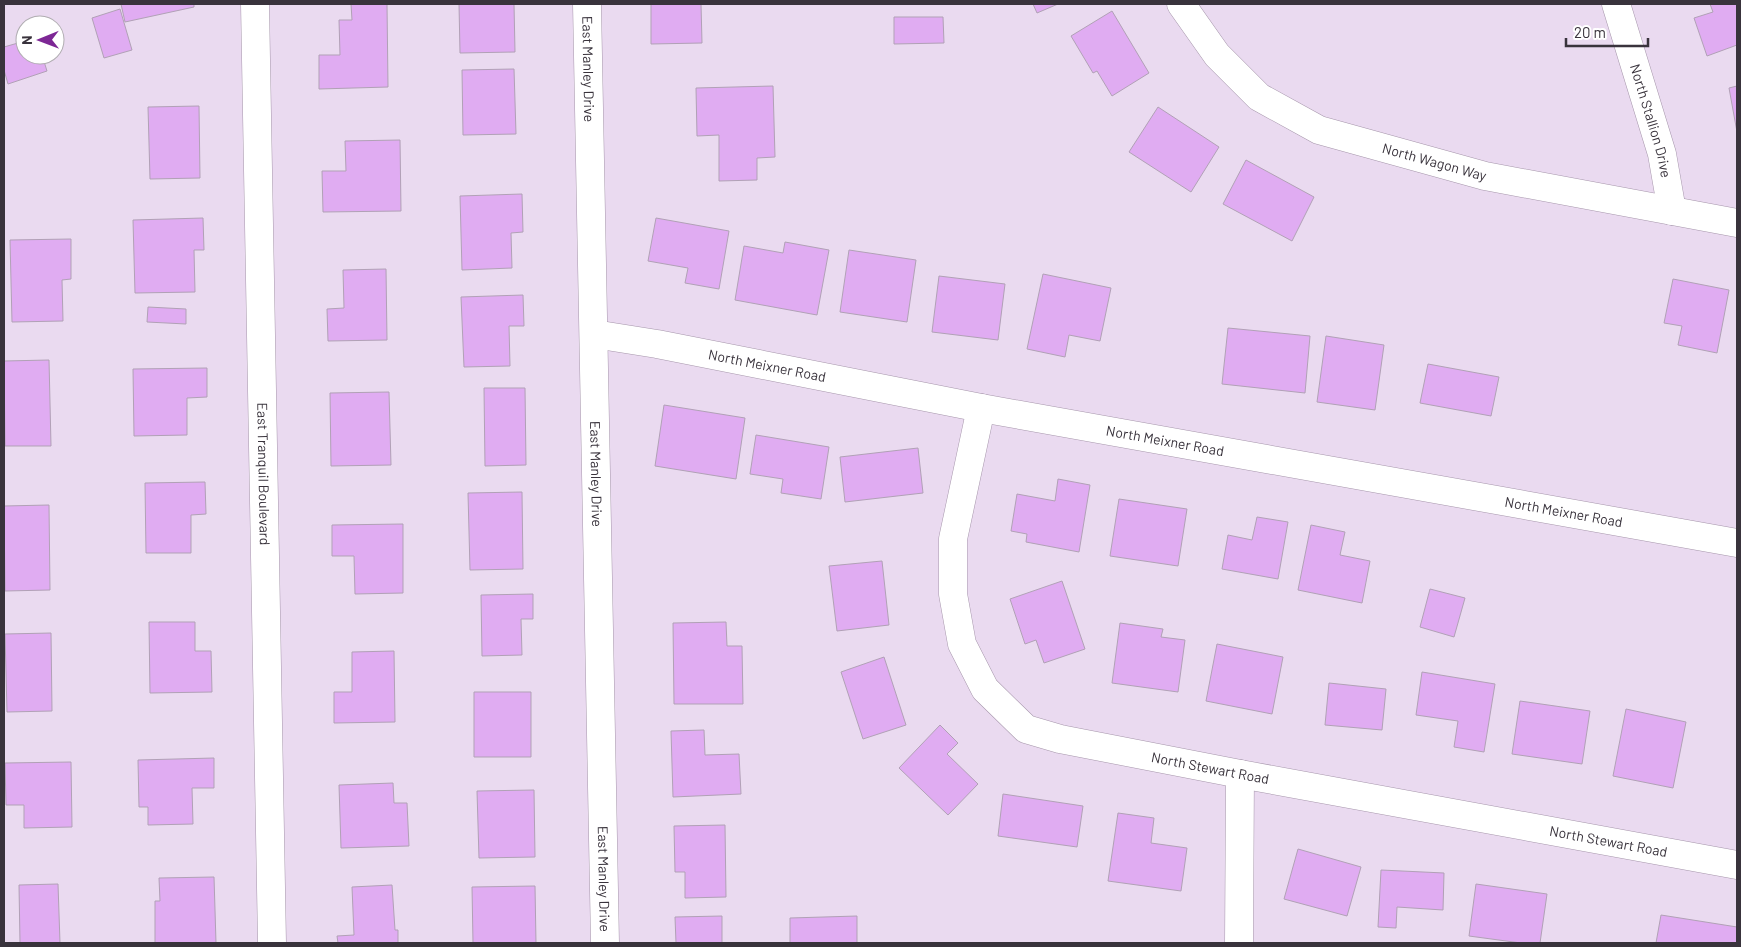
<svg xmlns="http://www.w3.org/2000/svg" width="1741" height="947" font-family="Barlow,sans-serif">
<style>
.building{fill:#e0acf2;stroke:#b1a1b6}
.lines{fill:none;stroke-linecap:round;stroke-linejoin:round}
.minor-casing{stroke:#a696ab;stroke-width:29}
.minor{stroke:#fff;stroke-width:28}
.labels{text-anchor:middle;stroke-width:4;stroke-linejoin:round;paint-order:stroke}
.street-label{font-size:14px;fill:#39333c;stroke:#fff}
</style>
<rect width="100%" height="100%" fill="#eadaf0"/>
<!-- building -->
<path class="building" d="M121,4H194V7L125,22Z
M351,4H387L388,87L319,89V55H340L339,20H352Z
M459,4H514L515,52L460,53Z
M651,4H701L702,43L651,44Z
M1033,4H1058L1037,13Z
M1710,4H1737V45L1707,56L1694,18L1713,12Z
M120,9L132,50L104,58L92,18Z
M1112,11L1149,73L1112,96L1097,71L1093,73L1071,36Z
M894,17H943L944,43L894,44Z
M25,41V55H42L47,71L8,84L4,70V47Z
M514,69L516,134L463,135L462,70Z
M773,86L775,157L757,158V180L719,181V135L697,136L696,88Z
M1737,86V132L1729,88Z
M199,106L200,178L150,179L148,107Z
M1158,107L1219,147L1191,192L1129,152Z
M400,140L401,211L323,212L322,171H346L345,141Z
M1246,160L1314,197L1292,241L1223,204Z
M522,194L523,232L511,233L512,268L462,270L460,196Z
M203,218L204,250H194L195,292L135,293L133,220Z
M656,218L729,231L719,289L685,283L688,268L648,261Z
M71,239V279L62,280L63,321L12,322L10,240Z
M785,242L829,250L817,315L735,300L744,246L783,253Z
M849,250L916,260L907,322L840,312Z
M386,269L387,340L328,341L327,309L344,308L343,270Z
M1043,274L1111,288L1100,341L1069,335L1065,357L1027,349Z
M939,276L1005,284L998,340L932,332Z
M1673,279L1729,290L1717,353L1678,345L1682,326L1664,323Z
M523,295L524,326H509L510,366L464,367L461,297Z
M148,307L186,309V324L147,322Z
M1228,328L1310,336L1305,393L1222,384Z
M1326,336L1384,345L1375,410L1317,402Z
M49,360L51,446H5L4,361Z
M1428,364L1499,377L1491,416L1420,403Z
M207,368V397L187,398V435L134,436L133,369Z
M484,388H525L526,465L485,466Z
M389,392L391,465L331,466L330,393Z
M664,405L745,418L736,479L655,466Z
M756,435L829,447L821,499L781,493L783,479L750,474Z
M918,448L923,493L845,502L840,457Z
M1058,479L1090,485L1079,552L1026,542L1027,534L1011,531L1017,494L1055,501Z
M205,482L206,514L191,515V553H146L145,483Z
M522,492L523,569L470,570L468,493Z
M1119,499L1187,509L1178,566L1110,556Z
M49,505L50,590L5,591L4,506Z
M1257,517L1288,522L1278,579L1222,569L1228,535L1252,540Z
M403,524V593L355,594L354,556H332V525Z
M1311,525L1345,532L1340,555L1370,561L1362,603L1298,590Z
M882,561L889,625L837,631L829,566Z
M1062,581L1085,649L1044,663L1036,640L1025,644L1010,599Z
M1430,589L1465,598L1454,637L1420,627Z
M533,594V619H521L522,655L482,656L481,595Z
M149,622H195V651H211L212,692L150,693Z
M726,622L727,646H742L743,704H674L673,623Z
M1120,623L1163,629L1161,637L1185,640L1178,692L1112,683Z
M51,633L52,711L7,712L5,634Z
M1217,644L1283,657L1272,714L1206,701Z
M394,651L395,722L334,723V692H352V652Z
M884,657L906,725L863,739L841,672Z
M1422,672L1495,684L1484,752L1454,747L1458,721L1416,715Z
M1329,683L1386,689L1382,730L1325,725Z
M474,692H531V757H474Z
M1520,701L1590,711L1582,764L1512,754Z
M1626,709L1686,722L1673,788L1613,776Z
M940,725L958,743L947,754L978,784L948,815L899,768Z
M704,730L705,755L739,754L741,794L673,797L671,731Z
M214,758V788H192L193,824L148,825V807H139L138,760Z
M71,762L72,827L24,828V805H6L5,763Z
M393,783L394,803H407L409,846L341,848L339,785Z
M534,790L535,857L479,858L477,791Z
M1003,794L1083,806L1077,847L998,836Z
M1118,813L1154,818L1151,843L1187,848L1181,891L1108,881Z
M725,825L726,897L685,898V872H675L674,826Z
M1298,849L1361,867L1347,916L1284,899Z
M1381,870L1444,873L1443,910L1397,907L1396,928L1378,927Z
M214,877L216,943H155V901H160L159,878Z
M58,884L60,943H20L19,885Z
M1476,884L1547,894L1540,943H1521L1469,936Z
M392,885L395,930H398V943H338L337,936L354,935L352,887Z
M535,886L536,943H473L472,887Z
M1661,915L1737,927V943H1656Z
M722,916V943H676L675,917Z
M857,916V943H790V918Z"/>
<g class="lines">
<defs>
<g id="minor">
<path id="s1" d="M255,4L272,943"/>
<path id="s2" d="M587,4L605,943"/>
<path id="s3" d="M1181,4L1217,55L1259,97L1319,130L1485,176L1737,223"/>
<path id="s4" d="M1616,4L1662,154L1672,211"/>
<path id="s5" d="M594,334L657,344L981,408L1737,543"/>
<path id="s6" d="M981,408L953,539V594L962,644L985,689L1026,729L1060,739L1240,774L1737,865"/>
<path d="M1239,943L1240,774"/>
</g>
</defs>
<!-- minor casing -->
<use href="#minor" class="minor-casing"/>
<!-- minor -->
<use href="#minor" class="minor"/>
</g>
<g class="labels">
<!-- street labels -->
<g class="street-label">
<text dy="5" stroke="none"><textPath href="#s2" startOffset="65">East Manley Drive</textPath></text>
<text dy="5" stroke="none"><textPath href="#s4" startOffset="122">North Stallion Drive</textPath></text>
<text dy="5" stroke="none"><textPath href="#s3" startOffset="310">North Wagon Way</textPath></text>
<text dy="5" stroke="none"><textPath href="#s5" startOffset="176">North Meixner Road</textPath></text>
<text dy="5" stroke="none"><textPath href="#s5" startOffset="581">North Meixner Road</textPath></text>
<text dy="5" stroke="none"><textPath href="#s2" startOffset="470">East Manley Drive</textPath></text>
<text dy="5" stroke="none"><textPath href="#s1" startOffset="470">East Tranquil Boulevard</textPath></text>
<text dy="5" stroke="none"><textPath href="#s5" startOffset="986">North Meixner Road</textPath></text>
<text dy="5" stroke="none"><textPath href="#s6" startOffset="536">North Stewart Road</textPath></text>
<text dy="5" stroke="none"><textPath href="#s6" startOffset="941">North Stewart Road</textPath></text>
<text dy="5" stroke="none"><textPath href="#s2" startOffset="875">East Manley Drive</textPath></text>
</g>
</g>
<!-- border -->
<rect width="1741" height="947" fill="none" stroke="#39333c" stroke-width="10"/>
<!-- north arrow -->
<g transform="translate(40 40) rotate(269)"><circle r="24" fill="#ffffff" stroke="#b0adb1"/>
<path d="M0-4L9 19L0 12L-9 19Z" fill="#7d2795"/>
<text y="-8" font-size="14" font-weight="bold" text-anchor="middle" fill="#39333c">N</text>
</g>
<!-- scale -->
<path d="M1566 38v8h82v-8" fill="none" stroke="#39333c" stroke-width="2.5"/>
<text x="1574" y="38" font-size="15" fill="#39333c" stroke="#ffffff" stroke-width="4" paint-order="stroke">20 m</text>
</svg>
